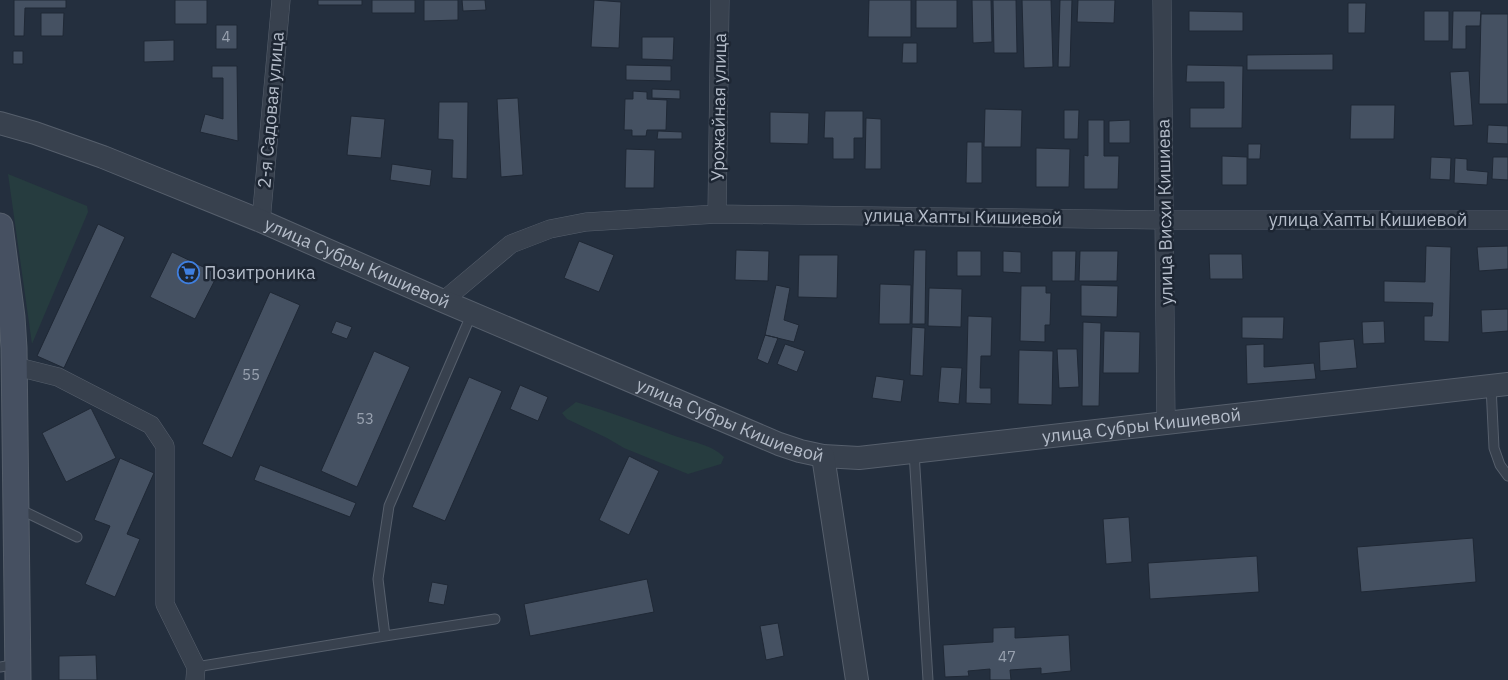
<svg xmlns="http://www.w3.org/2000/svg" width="1508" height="680" font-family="'IBM Plex Sans',sans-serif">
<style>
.green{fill:#263c3f}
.building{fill:#455162;stroke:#1f2835}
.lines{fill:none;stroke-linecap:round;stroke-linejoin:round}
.service-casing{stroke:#565f6c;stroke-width:11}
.minor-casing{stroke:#565f6c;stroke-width:19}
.tertiary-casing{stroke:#565f6c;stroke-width:24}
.secondary-casing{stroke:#565f6c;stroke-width:27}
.service{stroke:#38414e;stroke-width:9}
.minor{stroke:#38414e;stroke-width:18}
.tertiary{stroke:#38414e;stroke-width:22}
.secondary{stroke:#465061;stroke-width:25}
.labels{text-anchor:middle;stroke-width:5;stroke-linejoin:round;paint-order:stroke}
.number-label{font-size:15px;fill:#98a1af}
.street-label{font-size:18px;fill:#b4bcc9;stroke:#1d2633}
.poi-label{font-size:18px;fill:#b4bcc9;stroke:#1d2633;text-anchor:start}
</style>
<rect width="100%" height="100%" fill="#242f3e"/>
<!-- green -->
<path class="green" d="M8,174L87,206L88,212L32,344Z
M576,402C610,412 642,424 675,436C691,442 711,444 724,457L721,464L688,474L624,448L607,438L567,419L562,413Z"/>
<!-- building -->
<path class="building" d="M14,0H66V8H25L24,36H14Z
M175,0H207V24H175Z
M318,0H362V5H318Z
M372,0H415V13H372Z
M424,0H458V20L424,21Z
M462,0H485L486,10L463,11Z
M594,0L621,2L619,48L591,47Z
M869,0H911V37H868Z
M916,0H957V28H916Z
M972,0H991L992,42L973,43Z
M993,0H1016L1017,53H994Z
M1022,0H1051L1053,67L1024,68Z
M1060,0H1072L1070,67H1058Z
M1078,0H1115L1114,23L1077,22Z
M1348,3H1366L1365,33H1348Z
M1189,11L1243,12V31H1189Z
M1424,11H1449V41H1424Z
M1453,11H1481L1480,26H1466V49H1452Z
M41,13H64L63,36H41Z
M1481,14H1508V104H1479Z
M216,25H237V49H216Z
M642,37H674L673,60L642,59Z
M174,40V61L144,62V41Z
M903,43H917V63H902Z
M13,51H23V64H13Z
M1333,54V70H1247V55Z
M626,65L671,66V81L626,80Z
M1187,65L1243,66L1242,128H1190V108H1224V82H1186Z
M212,66H237L238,141L200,132L205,114L223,119V78H212Z
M1469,71L1473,125L1454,126L1450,72Z
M652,89L680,90V99L652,98Z
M633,91L647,92V99L667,100L666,130H647L646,136H632V130H624L625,99H633Z
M518,98L523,175L501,177L497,99Z
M439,102H468L467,179L452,178L453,140L438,139Z
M1351,105H1395L1394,139H1350Z
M985,109L1022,110L1021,147H984Z
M1064,110H1079L1078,139H1064Z
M825,111H863V138H854V159H833V138H824Z
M770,112L809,113L808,144L770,143Z
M351,116L385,119L381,158L347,155Z
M866,118L881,119V169H865Z
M1088,120H1104V156H1119L1118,189H1084V155L1088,156Z
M1130,120V143H1109V121Z
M1488,125L1508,126V144L1487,143Z
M658,131L682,132V139H657Z
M967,142H982V183H966Z
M1248,144H1261L1260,159H1248Z
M1036,148L1070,149L1069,187H1036Z
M626,149L655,150L654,188H625Z
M1222,156L1247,157V185H1222Z
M1431,157L1451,158L1450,180L1430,179Z
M1493,157H1508V180L1492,179Z
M1455,158L1467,159V170L1488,172L1487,185L1454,183Z
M392,164L432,170L430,186L390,180Z
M98,224L125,237L64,368L37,356Z
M579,241L614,255L599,292L564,278Z
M1426,246L1451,247L1449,342L1424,341V316H1432L1433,303L1384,302V281L1425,282Z
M1508,246V269L1479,271L1477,247Z
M736,250L769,251L768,281L735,280Z
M914,250H926L925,324H912Z
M957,251H981V276H957Z
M1003,251L1021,252V273L1003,272Z
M1052,251H1076L1075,281H1052Z
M1080,251H1118L1117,281H1079Z
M172,252L218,274L195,319L150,297Z
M1209,254H1242L1243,279H1210Z
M799,255H838L837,298L798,297Z
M880,284L911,285L910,324H879Z
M776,285L790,288L784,320L799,325L794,342L765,335Z
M1081,285L1118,286L1117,317L1081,316Z
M1021,286H1046V293H1051L1050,325H1045V342L1020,341Z
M929,288L962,289L961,327L928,326Z
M270,292L300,305L232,458L202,444Z
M1508,309V331L1482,333L1481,310Z
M968,316L992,317L991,356H981L980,388H991V404L966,403Z
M1242,317H1284L1283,339L1242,338Z
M336,321L352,327L347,339L331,333Z
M1384,321L1385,343L1363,344L1362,322Z
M1083,322L1101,323L1099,406H1082Z
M912,327L925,328L923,376L910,375Z
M1104,331L1140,332L1139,373H1103Z
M765,335L778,338L768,364L757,359Z
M1354,339L1357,368L1320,371L1319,342Z
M785,344L805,351L797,372L777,364Z
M1264,344V367L1314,363L1316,379L1247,384L1246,345Z
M1057,349H1077L1079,387L1059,388Z
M1019,350L1053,351L1052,405L1018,404Z
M374,351L410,367L357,487L321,471Z
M941,367L962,368L959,404L938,402Z
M876,376L904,380L901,402L872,398Z
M469,377L502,391L445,521L412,507Z
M520,385L548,397L538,421L510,409Z
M91,408L116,458L66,482L42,433Z
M629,456L659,471L629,535L599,520Z
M120,458L154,473L127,534L140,539L115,597L85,584L110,526L94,520Z
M260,465L356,503L350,517L254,480Z
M1129,517L1132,562L1106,564L1103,519Z
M1473,538L1476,582L1361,592L1357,547Z
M1257,556L1259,592L1150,599L1148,563Z
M647,579L654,612L530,636L524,604Z
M432,582L448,585L444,605L428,602Z
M778,623L784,656L766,660L760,626Z
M1015,627V638L1069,635L1071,671L1041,674V668L1010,670L1011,680H990V669L968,671L969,676L945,677L943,645L993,642V628Z
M96,655L97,680H59V656Z"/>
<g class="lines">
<defs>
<path id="service" d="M1491,386L1494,448L1500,465L1508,476
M914,452L928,680
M19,509L77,537
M385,636L495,619
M0,667L17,664
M196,667L385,636L378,579L389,506L472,313"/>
<path id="minor" d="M1162,0L1166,424
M717,214L720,0
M261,221L281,0
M443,301L511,244L550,229L586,222L717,214L1165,220H1508
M14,366L58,377L151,425L165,446V604L196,667L195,680"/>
<g id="tertiary">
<path id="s1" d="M0,123L35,133L103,157L261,221L443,301L779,444L800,451L823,456L859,458L1508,384"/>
<path d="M823,456L857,680"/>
</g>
<path id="secondary" d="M0,226L12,317L14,348L18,680"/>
</defs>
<!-- service casing -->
<use href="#service" class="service-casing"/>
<!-- minor casing -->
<use href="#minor" class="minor-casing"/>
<!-- tertiary casing -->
<use href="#tertiary" class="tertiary-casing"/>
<!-- secondary casing -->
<use href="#secondary" class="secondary-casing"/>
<!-- service -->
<use href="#service" class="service"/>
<!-- minor -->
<use href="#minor" class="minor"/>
<!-- tertiary -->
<use href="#tertiary" class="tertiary"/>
<!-- secondary -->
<use href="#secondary" class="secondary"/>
</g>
<!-- icons -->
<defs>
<symbol id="supermarket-ring" viewBox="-11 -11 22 22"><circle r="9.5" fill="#1d2633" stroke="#3f7fe0" stroke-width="1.5"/><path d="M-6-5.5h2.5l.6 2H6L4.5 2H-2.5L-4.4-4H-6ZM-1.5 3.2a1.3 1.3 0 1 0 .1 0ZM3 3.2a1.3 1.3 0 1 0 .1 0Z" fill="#3f7fe0"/></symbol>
</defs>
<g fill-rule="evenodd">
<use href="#supermarket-ring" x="176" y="260" width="25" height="25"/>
</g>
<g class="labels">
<!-- number labels -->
<g class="number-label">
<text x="226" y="42">4</text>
<text x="251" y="380">55</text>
<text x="365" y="424">53</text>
<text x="1007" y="662">47</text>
</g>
<!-- street labels -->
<g class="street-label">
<text transform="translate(719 107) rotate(-89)" y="6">Урожайная улица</text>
<text transform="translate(271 110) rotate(-85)" y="6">2-я Садовая улица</text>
<text transform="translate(1165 212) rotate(-91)" y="6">улица Висхи Кишиева</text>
<text transform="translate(963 217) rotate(1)" y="6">улица Хапты Кишиевой</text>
<text x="1368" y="226">улица Хапты Кишиевой</text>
<text dy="6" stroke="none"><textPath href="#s1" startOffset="384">улица Субры Кишиевой</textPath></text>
<text dy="6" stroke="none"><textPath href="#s1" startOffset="789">улица Субры Кишиевой</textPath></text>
<text dy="6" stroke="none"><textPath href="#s1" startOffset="1209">улица Субры Кишиевой</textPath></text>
</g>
<!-- poi labels -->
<g class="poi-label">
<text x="204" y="279">Позитроника</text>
</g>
</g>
</svg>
